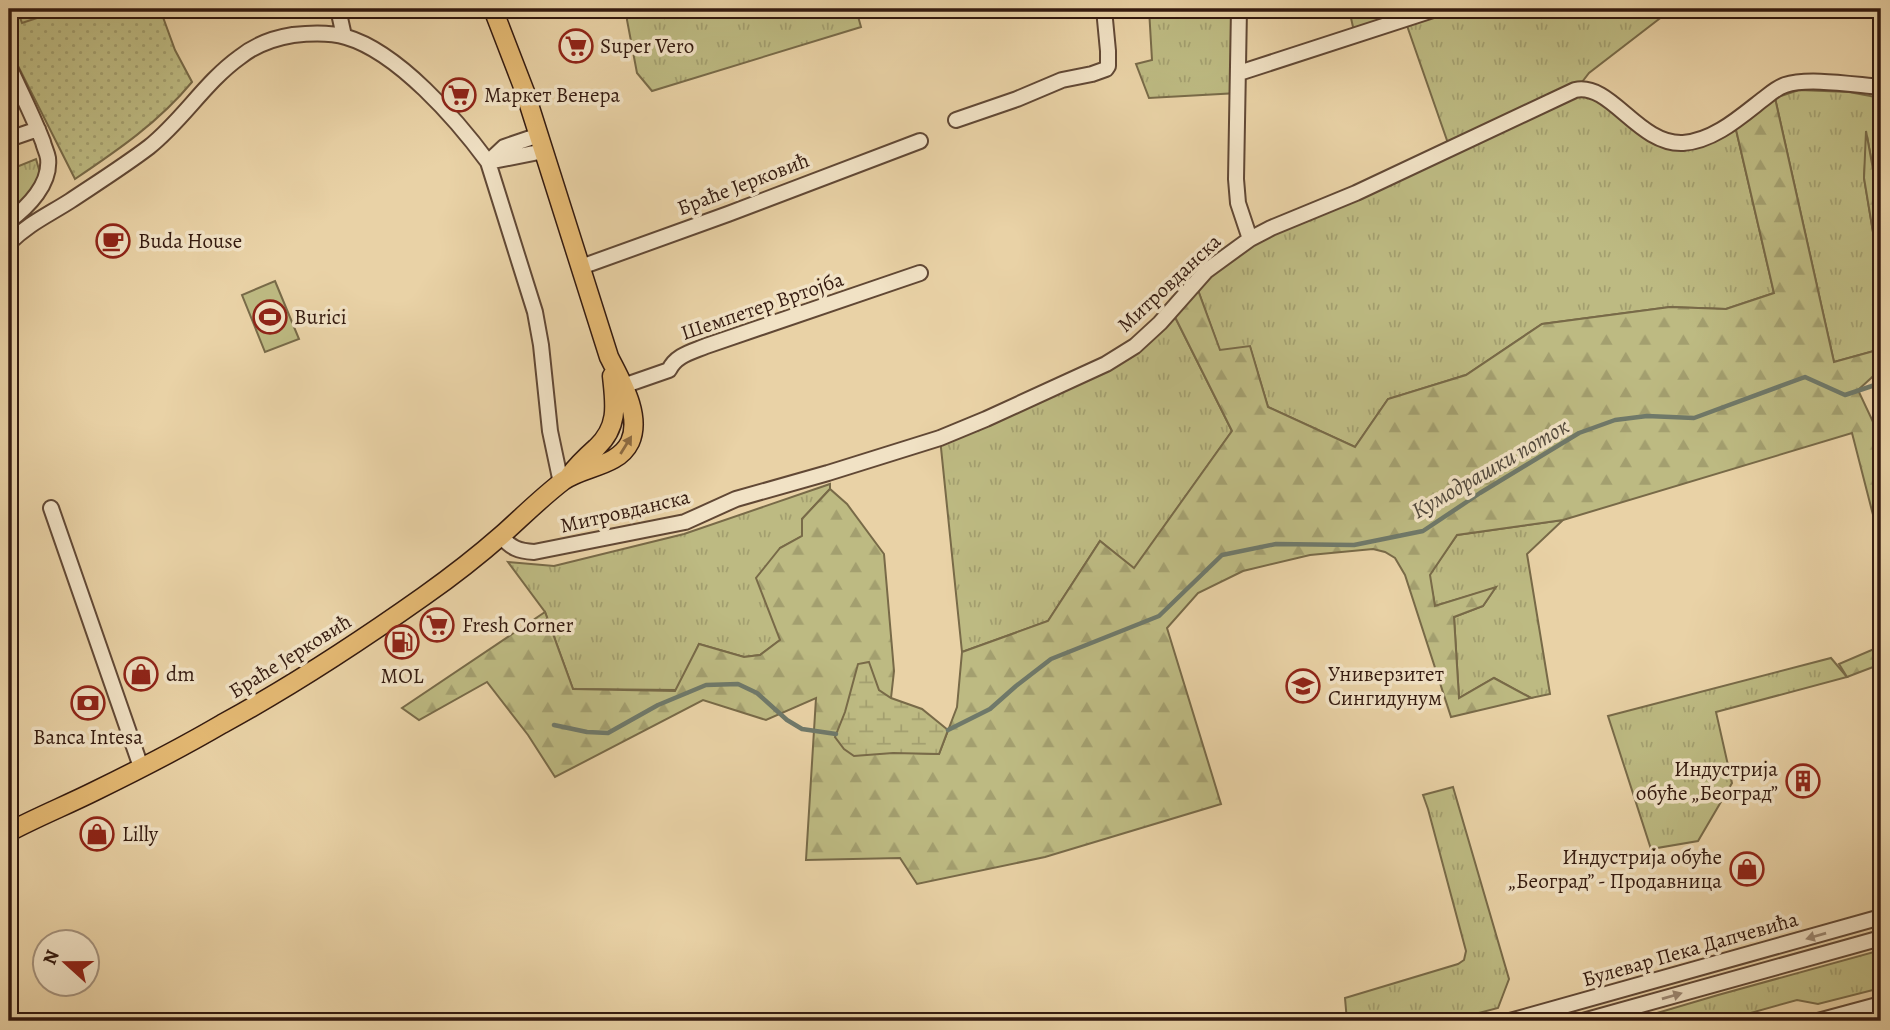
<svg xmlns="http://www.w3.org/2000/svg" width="1890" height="1030" font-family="Alegreya,serif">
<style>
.grass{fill:url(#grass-tufts);stroke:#786a48;stroke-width:2}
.forest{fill:url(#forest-firs);stroke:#786a48;stroke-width:2}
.wetland{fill:url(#wetland-marsh);stroke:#786a48;stroke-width:2}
.park{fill:url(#park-dots);stroke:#786a48;stroke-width:2}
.garden{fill:#bdba82;stroke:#786a48;stroke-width:2}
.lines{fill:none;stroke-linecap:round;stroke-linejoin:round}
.stream{stroke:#6f796a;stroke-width:4.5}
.minor-casing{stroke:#614835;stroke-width:18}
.major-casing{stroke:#341a0f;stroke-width:21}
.minor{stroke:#f1e2c5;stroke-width:14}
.major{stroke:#e4b973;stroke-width:18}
.oneway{fill:#8c6a41}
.oneway2{fill:#9c8873}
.labels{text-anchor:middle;stroke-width:7;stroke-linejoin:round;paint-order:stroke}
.poi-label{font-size:21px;fill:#341a0f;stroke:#f1e2c5;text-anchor:start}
.street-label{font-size:21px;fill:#341a0f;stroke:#f1e2c5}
.water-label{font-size:23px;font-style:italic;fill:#52493d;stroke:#f1e2c5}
</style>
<defs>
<pattern id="grass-tufts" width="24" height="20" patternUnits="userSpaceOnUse" patternTransform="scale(1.75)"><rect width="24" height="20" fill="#bdba82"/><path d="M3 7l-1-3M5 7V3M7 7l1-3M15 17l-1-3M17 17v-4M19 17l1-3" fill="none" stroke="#a39f6f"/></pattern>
<pattern id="forest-firs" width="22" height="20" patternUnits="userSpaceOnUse" patternTransform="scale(1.75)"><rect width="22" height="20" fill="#bdba82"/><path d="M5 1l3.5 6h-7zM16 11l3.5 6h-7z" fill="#a39f6f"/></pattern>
<pattern id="wetland-marsh" width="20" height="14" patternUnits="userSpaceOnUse" patternTransform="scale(1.75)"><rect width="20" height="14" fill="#bdba82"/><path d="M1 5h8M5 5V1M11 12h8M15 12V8" fill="none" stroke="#a39f6f"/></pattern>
<pattern id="park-dots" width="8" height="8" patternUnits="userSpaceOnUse" patternTransform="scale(1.75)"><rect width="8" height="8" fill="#bdba82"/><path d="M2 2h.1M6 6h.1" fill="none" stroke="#a39f6f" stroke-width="1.8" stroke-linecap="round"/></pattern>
</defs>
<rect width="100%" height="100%" fill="#e9d2a6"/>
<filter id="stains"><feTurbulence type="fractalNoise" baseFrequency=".00286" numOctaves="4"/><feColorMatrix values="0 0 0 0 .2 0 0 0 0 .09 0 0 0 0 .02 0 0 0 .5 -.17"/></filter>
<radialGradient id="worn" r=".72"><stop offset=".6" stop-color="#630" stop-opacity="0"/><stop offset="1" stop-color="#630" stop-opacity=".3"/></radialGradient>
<!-- grass -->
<path class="grass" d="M628,9H664L665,18L705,9H856L861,27L652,91L637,73L627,20Z
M1149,9H1239L1238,93L1149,98L1136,64L1152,60Z
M1349,9H1538L1542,18L1561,9H1672L1589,73L1576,90L1680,143L1734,121L1774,293L1726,309L1670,307L1542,324L1466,375L1388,399L1355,447L1268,407L1250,347L1220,351L1195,282L1221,259L1450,149L1405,20L1355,36Z
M1799,90L1849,92L1881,98V213L1867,136L1864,178L1881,280V349L1834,362L1775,98Z
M36,159L40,173L37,183L9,221V170Z
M1171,309L1232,431L1134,569L1100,541L1048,621L962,652L940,438L1106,364Z
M830,484V489L802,519L803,536L780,548V640L760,655L744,657L699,644L679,690L573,689L545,612L508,562L554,566L684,534Z
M1563,520L1527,554L1550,694L1531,698L1494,678L1459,698L1454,617L1483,606L1495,588L1435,606L1429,575L1457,535Z
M1831,658L1847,677L1716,712L1732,783L1698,841L1651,849L1608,716Z
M1453,787L1509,979L1498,1008L1448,1021H1347L1345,998L1458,964L1464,960L1466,951L1428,809L1423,795Z
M1881,950V988L1818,1004L1797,1000L1722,1021H1630L1718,995Z"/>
<!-- forest -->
<path class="forest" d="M1775,98L1834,362L1881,349V369L1858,390L1875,426L1881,446V546L1852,433L1563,520L1457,535L1430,575L1435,606L1496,587L1483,606L1454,617L1459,698L1494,678L1531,698L1451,717L1405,575L1395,558L1385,552L1373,549L1310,555L1243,571L1198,593L1167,628L1221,804L1045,857L917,884L900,858L806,860L816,698L766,720L703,700L555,777L528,735L487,682L419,720L402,708L545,612L573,689L675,691L699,644L744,657L760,655L780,640L756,578L780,548L802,536V519L830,489L847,504L884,554L894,671L885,752L939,754L957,707L962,652L1048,621L1100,541L1134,568L1232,431L1171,309L1195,282L1220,350L1250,346L1268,407L1355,447L1388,399L1466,375L1542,324L1670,307L1726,309L1774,293L1734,121Z
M1866,131L1881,213V280L1864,178Z
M1881,646V664L1847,677L1839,664Z"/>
<!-- wetland -->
<path class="wetland" d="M869,662L879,690L891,698L922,709L948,730L939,754L893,753L854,756L844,749L835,737L845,712L858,664Z"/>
<!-- park -->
<path class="park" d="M9,9H160L175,50L192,82C159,122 118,150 75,179L9,48Z"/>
<!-- garden -->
<path class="garden" d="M17,9H64L22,23Z
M275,281L299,339L265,352L242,295Z"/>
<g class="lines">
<!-- stream -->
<path class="stream" d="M554,725L587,732L608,733L658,705L706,685L738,684L757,693L787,720L802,729L836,734
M948,730L990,709L1016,686L1051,659L1159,616L1222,555L1276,544L1354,545L1423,531L1480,493L1579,433L1615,420L1647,416L1694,418L1805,377L1845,395L1881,383"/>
<defs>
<path id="minor" d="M338,9L344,36
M1239,9L1236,179L1238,203L1250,239
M9,66C20,91 33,116 43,142C44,147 47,152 48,158C51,184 28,207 9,221
M1239,73L1436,9
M956,120L1017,99L1062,80L1092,74L1106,69L1108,66V51L1104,9
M9,139L38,129
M488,162L504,147L539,135
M488,162L544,151
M9,243C28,224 48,215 70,201C97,183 124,166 149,147C183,120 205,82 240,57C255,45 274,38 293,35C311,33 329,32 346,37C398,52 457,120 488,162L535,312L541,345L550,431L561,483
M581,267L728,214L920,141
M623,386L669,370C676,355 692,352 706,346L920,273
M51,508L141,767
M501,536C511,548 518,551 534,552L685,522L736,499L828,473L940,438L986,419L1106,364L1135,346L1160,323L1206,271L1250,239L1271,228L1356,193L1575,90C1611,82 1638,145 1683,143C1713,141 1739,118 1762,100C1769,95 1776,88 1785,85C1808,77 1855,85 1881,87
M1510,1021L1881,917
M1583,1021L1881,938
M1818,1021L1881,1004"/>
<path id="major" d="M570,475C578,464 587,456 597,447C619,426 615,404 612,376
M9,832C37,817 67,805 95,791C138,770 181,748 222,724C292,686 359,642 424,596C451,577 478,556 503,534C523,516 542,497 563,481C584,466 618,467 630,442C642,415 621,381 609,357L525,92L493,9"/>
</defs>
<!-- minor casing -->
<use href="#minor" class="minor-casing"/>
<!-- major casing -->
<use href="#major" class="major-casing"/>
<!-- minor -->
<use href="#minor" class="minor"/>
<!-- major -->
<use href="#major" class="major"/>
</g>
<!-- one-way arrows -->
<defs><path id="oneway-solid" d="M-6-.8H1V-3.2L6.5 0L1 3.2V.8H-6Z" transform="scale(1.75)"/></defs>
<use class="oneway" href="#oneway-solid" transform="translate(626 445) rotate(-58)"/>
<g class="oneway2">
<use href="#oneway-solid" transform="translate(1816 936) rotate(164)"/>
<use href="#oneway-solid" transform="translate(1672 996) rotate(-16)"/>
</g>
<!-- icons -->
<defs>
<symbol id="supermarket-ring" viewBox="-11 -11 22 22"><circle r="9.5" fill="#f1e2c5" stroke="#8f2418" stroke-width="1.5"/><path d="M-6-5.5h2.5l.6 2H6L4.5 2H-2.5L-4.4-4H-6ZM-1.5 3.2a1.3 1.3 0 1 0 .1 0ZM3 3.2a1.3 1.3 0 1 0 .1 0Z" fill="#8f2418"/></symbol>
<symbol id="cafe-ring" viewBox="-11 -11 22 22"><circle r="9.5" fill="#f1e2c5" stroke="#8f2418" stroke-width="1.5"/><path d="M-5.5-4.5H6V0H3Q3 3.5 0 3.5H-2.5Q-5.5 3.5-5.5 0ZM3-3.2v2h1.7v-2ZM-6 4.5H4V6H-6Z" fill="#8f2418"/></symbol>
<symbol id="stadium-ring" viewBox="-11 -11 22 22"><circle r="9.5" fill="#f1e2c5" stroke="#8f2418" stroke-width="1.5"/><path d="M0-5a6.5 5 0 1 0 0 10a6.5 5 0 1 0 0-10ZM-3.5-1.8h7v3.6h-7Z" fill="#8f2418"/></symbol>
<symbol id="fuel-ring" viewBox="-11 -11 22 22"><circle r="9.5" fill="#f1e2c5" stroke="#8f2418" stroke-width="1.5"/><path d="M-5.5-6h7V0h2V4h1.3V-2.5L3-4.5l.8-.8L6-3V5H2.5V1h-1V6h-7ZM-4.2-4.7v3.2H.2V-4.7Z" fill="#8f2418"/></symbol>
<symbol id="shop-ring" viewBox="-11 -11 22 22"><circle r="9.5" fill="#f1e2c5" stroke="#8f2418" stroke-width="1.5"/><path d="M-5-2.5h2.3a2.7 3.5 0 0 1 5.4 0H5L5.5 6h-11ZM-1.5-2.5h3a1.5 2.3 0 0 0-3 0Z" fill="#8f2418"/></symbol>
<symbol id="university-ring" viewBox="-11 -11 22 22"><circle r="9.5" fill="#f1e2c5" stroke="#8f2418" stroke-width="1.5"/><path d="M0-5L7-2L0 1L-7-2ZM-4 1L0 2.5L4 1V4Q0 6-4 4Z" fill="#8f2418"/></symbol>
<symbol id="bank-ring" viewBox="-11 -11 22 22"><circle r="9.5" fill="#f1e2c5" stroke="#8f2418" stroke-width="1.5"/><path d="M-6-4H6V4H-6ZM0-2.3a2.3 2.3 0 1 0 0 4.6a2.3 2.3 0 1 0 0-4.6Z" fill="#8f2418"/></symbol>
<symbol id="building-ring" viewBox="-11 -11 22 22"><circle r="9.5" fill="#f1e2c5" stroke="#8f2418" stroke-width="1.5"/><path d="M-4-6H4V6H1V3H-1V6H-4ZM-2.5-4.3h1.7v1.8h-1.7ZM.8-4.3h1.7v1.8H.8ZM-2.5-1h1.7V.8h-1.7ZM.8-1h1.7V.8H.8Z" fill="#8f2418"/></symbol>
</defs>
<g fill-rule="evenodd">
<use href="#supermarket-ring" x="557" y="27" width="38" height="38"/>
<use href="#supermarket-ring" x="440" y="76" width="38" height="38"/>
<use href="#cafe-ring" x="94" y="222" width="38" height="38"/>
<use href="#stadium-ring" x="251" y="298" width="38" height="38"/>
<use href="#supermarket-ring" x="418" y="606" width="38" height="38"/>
<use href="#fuel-ring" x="383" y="623" width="38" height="38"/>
<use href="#shop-ring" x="122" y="655" width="38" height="38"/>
<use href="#university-ring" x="1284" y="667" width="38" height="38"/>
<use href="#bank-ring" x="69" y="684" width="38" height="38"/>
<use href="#building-ring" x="1784" y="762" width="38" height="38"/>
<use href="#shop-ring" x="78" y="815" width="38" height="38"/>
<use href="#shop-ring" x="1728" y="850" width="38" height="38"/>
</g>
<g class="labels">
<!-- poi labels -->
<g class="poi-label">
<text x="600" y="53">Super Vero</text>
<text x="484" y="102">Маркет Венера</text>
<text x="138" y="248">Buda House</text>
<text x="294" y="324">Burici</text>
<text x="462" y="632">Fresh Corner</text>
<text x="166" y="681">dm</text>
<text x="1328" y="681">Универзитет<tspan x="1328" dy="24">Сингидунум</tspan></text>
<text x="402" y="683" text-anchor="middle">MOL</text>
<text x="88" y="744" text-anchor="middle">Banca Intesa</text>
<text x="1778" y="776" text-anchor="end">Индустрија<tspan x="1778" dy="24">обуће „Београд”</tspan></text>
<text x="122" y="841">Lilly</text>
<text x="1722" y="864" text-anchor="end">Индустрија обуће<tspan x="1722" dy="24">„Београд” - Продавница</tspan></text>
</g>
<!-- street labels -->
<g class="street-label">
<text transform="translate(743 184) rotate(-21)" y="7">Браће Јерковић</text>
<text transform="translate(1169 283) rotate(-43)" y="7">Митровданска</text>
<text transform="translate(762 306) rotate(-19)" y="7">Шемпетер Вртојба</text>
<text transform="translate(625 511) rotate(-13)" y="7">Митровданска</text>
<text transform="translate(290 656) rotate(-32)" y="7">Браће Јерковић</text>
<text transform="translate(1690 949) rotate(-16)" y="7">Булевар Пека Дапчевића</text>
</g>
<!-- water labels -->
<g class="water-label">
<text transform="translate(1490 468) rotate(-30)" y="8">Кумодрашки поток</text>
</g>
</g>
<!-- margin -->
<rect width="1890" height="1030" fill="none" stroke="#e9d2a6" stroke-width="35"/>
<rect x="10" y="10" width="1869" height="1009" fill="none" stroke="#341a0f" stroke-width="3.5"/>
<rect x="18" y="18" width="1855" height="995" fill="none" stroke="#341a0f" stroke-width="2"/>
<!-- north arrow -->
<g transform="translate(66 963) rotate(291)"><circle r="33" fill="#f1e2c5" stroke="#a5927c" stroke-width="2"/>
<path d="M0-5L12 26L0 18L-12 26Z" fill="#8f2418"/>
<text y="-10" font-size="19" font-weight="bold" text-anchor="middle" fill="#341a0f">N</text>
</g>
<rect width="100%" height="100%" filter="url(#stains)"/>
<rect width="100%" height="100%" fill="url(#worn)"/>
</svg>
